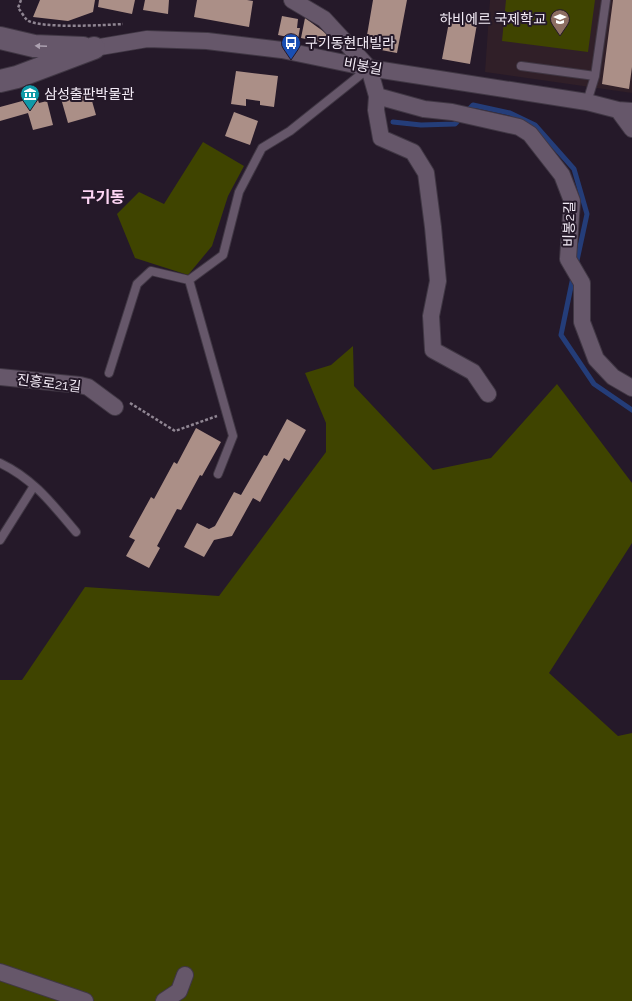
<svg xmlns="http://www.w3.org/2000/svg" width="632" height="1001" font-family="Raleway,'Noto Sans KR',sans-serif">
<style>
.education{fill:#301f28}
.green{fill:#3f4400}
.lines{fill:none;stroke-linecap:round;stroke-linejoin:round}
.stream{stroke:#243d79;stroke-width:5}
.building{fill:#ab8f87}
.lane-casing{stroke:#403744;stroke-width:10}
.street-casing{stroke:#403744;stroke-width:18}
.secondary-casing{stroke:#403744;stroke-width:24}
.path{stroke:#908693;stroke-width:2.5;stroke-dasharray:3 2;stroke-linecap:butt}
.lane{stroke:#66576a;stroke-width:8}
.street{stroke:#66576a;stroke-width:16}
.secondary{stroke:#66576a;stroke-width:22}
.oneway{fill:#aca1b0}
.labels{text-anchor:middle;stroke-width:4;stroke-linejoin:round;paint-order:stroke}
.poi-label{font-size:14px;fill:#f3ebf6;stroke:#251929;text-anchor:start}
.street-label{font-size:14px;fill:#f3ebf6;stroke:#251929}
.quarter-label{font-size:16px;font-weight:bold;fill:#fed5f4;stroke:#251929}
</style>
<rect width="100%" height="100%" fill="#251929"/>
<!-- education -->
<path class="education" d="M490,0H632V93L485,72Z"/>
<!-- green -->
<path class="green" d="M506,0H595L588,52L502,41Z
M203,142L244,166L228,196L212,246L188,275L135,258L117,214L139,192L164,204Z
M353,346L354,386L433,470L491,458L557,384L632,483V543L549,673L618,736L632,733V1001H0V680H22L85,587L219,596L326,452V423L305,373L331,365Z"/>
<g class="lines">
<!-- stream -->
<path class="stream" d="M393,122L421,125L455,124L473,105L510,113L535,125L574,169L587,214L576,265
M573,277L561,335L594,384L632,410"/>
</g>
<!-- building -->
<path class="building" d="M40,0H95L93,12L68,21L33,17Z
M99,0H135L132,14L98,7Z
M145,0H169L168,14L143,10Z
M197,0H247L253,1L249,27L194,17Z
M373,0H407L397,53L365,47Z
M613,0H632V67L629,89L602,84Z
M461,15L478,18L470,64L442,59L449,22L459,24Z
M282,16L298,19L297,28H300L298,39L278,35Z
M305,18L327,34L325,43L301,38Z
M236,71L278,76L274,107L260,105V101L246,99V106L231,104Z
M88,87L96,115L68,123L60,95Z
M37,97L39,103L47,101L53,125L33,130L28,113L0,121V107Z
M234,112L258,121L250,145L225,136Z
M287,419L306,430L289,461L284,458L260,502L253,498L232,536L214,540L204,557L184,547L197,523L209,529L215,526L234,492L241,495L264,455L267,456Z
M196,428L221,442L202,476L200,475L181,510L177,509L157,546L160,548L149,568L126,556L135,540L129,537L151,497L154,499L174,462L177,464Z"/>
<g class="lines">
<defs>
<path id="lane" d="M521,66L595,76
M587,102L595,76L606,0
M189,280L223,255L239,192L262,148L290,131L369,68
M189,280L233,436L218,474
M109,373L137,284L151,271L189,280
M0,463C34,479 53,505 76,532
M0,540L34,486"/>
<path id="street" d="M292,0L324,19L369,68L377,96L376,110L381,138L413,152L426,173L433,227L438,281L431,316L433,350L473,372L488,394
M94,48L147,39L207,41L282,50L369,68L587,102L618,110L632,111
M377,96L424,109L452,112L519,127L530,134L562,175L572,201L568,259L582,283V322L596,359L613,377L632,388
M618,110L632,129
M0,377L80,385L88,387L115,407
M0,972L85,1001
M164,1001L179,991L185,975"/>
<path id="secondary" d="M0,38L34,46L83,48
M0,81L17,77L94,48"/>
</defs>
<!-- lane casing -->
<use href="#lane" class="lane-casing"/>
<!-- street casing -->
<use href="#street" class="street-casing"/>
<!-- secondary casing -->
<use href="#secondary" class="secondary-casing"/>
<!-- path -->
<path class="path" d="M21,0L18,8C21,11 24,17 27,20C39,29 106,25 123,24
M130,403L175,431L217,416"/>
<!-- lane -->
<use href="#lane" class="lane"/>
<!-- street -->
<use href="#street" class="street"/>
<!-- secondary -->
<use href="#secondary" class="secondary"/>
</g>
<!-- one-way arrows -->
<defs><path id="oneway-solid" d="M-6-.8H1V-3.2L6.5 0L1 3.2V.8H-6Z"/></defs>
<use class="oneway" href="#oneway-solid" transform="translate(41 46) rotate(-178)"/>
<!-- icons -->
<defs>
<symbol id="school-pin" viewBox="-11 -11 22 30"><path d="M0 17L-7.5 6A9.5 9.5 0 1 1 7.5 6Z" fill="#8d6e63" stroke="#251929"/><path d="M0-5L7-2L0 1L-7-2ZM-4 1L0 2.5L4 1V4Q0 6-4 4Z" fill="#fff"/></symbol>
<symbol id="bus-pin" viewBox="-11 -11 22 30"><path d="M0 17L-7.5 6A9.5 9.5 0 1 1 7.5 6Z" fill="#1a4fb4" stroke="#251929"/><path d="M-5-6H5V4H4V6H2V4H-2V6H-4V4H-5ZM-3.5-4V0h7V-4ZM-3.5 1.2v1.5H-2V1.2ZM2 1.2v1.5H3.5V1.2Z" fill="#fff"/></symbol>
<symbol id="museum-pin" viewBox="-11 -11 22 30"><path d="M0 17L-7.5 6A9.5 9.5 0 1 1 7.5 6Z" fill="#0f9aa8" stroke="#251929"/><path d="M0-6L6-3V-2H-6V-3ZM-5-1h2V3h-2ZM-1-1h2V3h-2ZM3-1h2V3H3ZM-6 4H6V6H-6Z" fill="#fff"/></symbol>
</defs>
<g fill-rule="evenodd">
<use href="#school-pin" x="549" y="8" width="22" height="30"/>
<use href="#bus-pin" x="280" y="32" width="22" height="30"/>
<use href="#museum-pin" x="19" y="83" width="22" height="30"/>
</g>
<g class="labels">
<!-- poi labels -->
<g class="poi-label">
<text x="546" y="24" text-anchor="end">하비에르 국제학교</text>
<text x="305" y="48">구기동현대빌라</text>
<text x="44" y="99">삼성출판박물관</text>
</g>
<!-- street labels -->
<g class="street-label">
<text transform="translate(363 66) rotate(10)" y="5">비봉길</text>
<text transform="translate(569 224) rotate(-89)" y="5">비봉2길</text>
<text transform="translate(49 383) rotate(7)" y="5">진흥로21길</text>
</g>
<!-- quarter labels -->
<g class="quarter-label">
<text x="103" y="203">구기동</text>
</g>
</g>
</svg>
